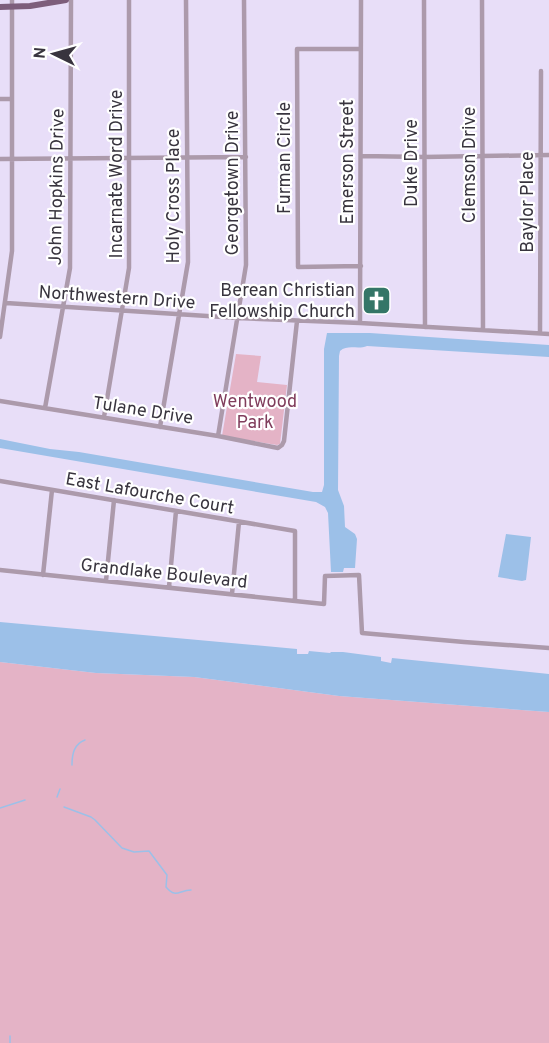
<svg xmlns="http://www.w3.org/2000/svg" width="549" height="1043" font-family="Overpass,sans-serif">
<style>
.green{fill:#e4b3c6}
.water{fill:#9cc0e8}
.lines{fill:none;stroke-linecap:round;stroke-linejoin:round}
.stream{stroke:#9cc0e8;stroke-width:1.5}
.minor{stroke:#ac9aab;stroke-width:4.5}
.major{stroke:#7d5e7b;stroke-width:6}
.labels{text-anchor:middle;stroke-width:4.5;stroke-linejoin:round;paint-order:stroke}
.street-label{font-size:18px;fill:#38343e;stroke:#fff}
.poi-label{font-size:18px;fill:#38343e;stroke:#fff;text-anchor:end}
.park-label{font-size:18px;fill:#803d5c;stroke:#fff}
</style>
<rect width="100%" height="100%" fill="#e8def8"/>
<!-- green -->
<path class="green" d="M236,354L261,356L257,382L287,385L280,444L277,445L222,436Z
M0,662L96,673L194,677L339,696L549,712V1043H0Z"/>
<!-- water -->
<path class="water" d="M327,333H370L549,345V357L367,346C358,350 348,344 340,351L339,356L338,490L344,506L345,527L355,534L357,539L355,568H344L343,572H331L328,513L325,507L316,502L0,448V439L50,449L79,452L313,492H322L324,485V349Z
M506,534L531,537L526,580L522,581L498,577Z
M0,622L297,649V654H308L309,651L330,653L331,652H343L381,657V661L391,663L392,658L549,674V712L339,696L194,677L96,673L0,662Z"/>
<g class="lines">
<!-- stream -->
<path class="stream" d="M72,765C72,754 74,744 85,740
M57,797L60,789
M64,807L91,817L95,820L122,848L134,852L149,851L167,875L166,887C176,899 179,890 191,890
M0,808L25,800
M10,1036V1043"/>
<!-- minor -->
<path class="minor" d="M424,0L425,327
M482,0L483,330
M360,49H297L298,267L361,266
M0,99H12
M361,156L424,157L549,155
M0,159L246,157
M6,303L238,318L360,323L549,334
M360,323L361,0
M540,333L541,71
M0,337L12,251V0
M0,401L218,436L278,448L282,445L284,441L297,321
M45,408L70,268L71,0
M104,417L129,268V0
M160,427L188,262L186,0
M218,436L246,265L244,0
M0,481L295,531V600
M0,570L324,604L325,576L359,575L362,633L464,642L549,648
M43,575L52,490
M106,581L114,500
M169,587L176,511
M232,594L239,522"/>
<!-- major -->
<path class="major" d="M0,7L30,6L66,0"/>
</g>
<!-- icons -->
<defs>
<symbol id="church-square" viewBox="-11 -11 22 22"><rect x="-9" y="-9" width="18" height="18" rx="4" fill="#347667" stroke="#fff"/><path d="M-1.2-6h2.4v3.5h3.3v2.4h-3.3V6h-2.4V-.1h-3.3v-2.4h3.3Z" fill="#fff"/></symbol>
</defs>
<g fill-rule="evenodd">
<use href="#church-square" x="360" y="284" width="33" height="33"/>
</g>
<g class="labels">
<!-- street labels -->
<g class="street-label">
<text transform="translate(284 158) rotate(-90)" y="6">Furman Circle</text>
<text transform="translate(347 162) rotate(-90)" y="6">Emerson Street</text>
<text transform="translate(411 163) rotate(-90)" y="6">Duke Drive</text>
<text transform="translate(469 165) rotate(-90)" y="6">Clemson Drive</text>
<text transform="translate(116 174) rotate(-90)" y="6">Incarnate Word Drive</text>
<text transform="translate(232 183) rotate(-90)" y="6">Georgetown Drive</text>
<text transform="translate(56 187) rotate(-89)" y="6">John Hopkins Drive</text>
<text transform="translate(173 196) rotate(-90)" y="6">Holy Cross Place</text>
<text transform="translate(527 202) rotate(-90)" y="6">Baylor Place</text>
<text transform="translate(117 297) rotate(4)" y="6">Northwestern Drive</text>
<text transform="translate(143 410) rotate(9)" y="6">Tulane Drive</text>
<text transform="translate(150 493) rotate(10)" y="6">East Lafourche Court</text>
<text transform="translate(164 573) rotate(6)" y="6">Grandlake Boulevard</text>
</g>
<!-- poi labels -->
<g class="poi-label">
<text x="355" y="296">Berean Christian<tspan x="355" dy="21">Fellowship Church</tspan></text>
</g>
<!-- park labels -->
<g class="park-label">
<text x="255" y="407">Wentwood<tspan x="255" dy="21">Park</tspan></text>
</g>
</g>
<!-- north arrow -->
<g transform="translate(54 54) rotate(275)" stroke="#ffffff" stroke-width="4.5" paint-order="stroke">
<path d="M0-4.5L10 22L0 15L-10 22Z" fill="#38343e"/>
<text y="-9" font-size="16" font-weight="bold" text-anchor="middle" fill="#38343e">N</text>
</g>
</svg>
